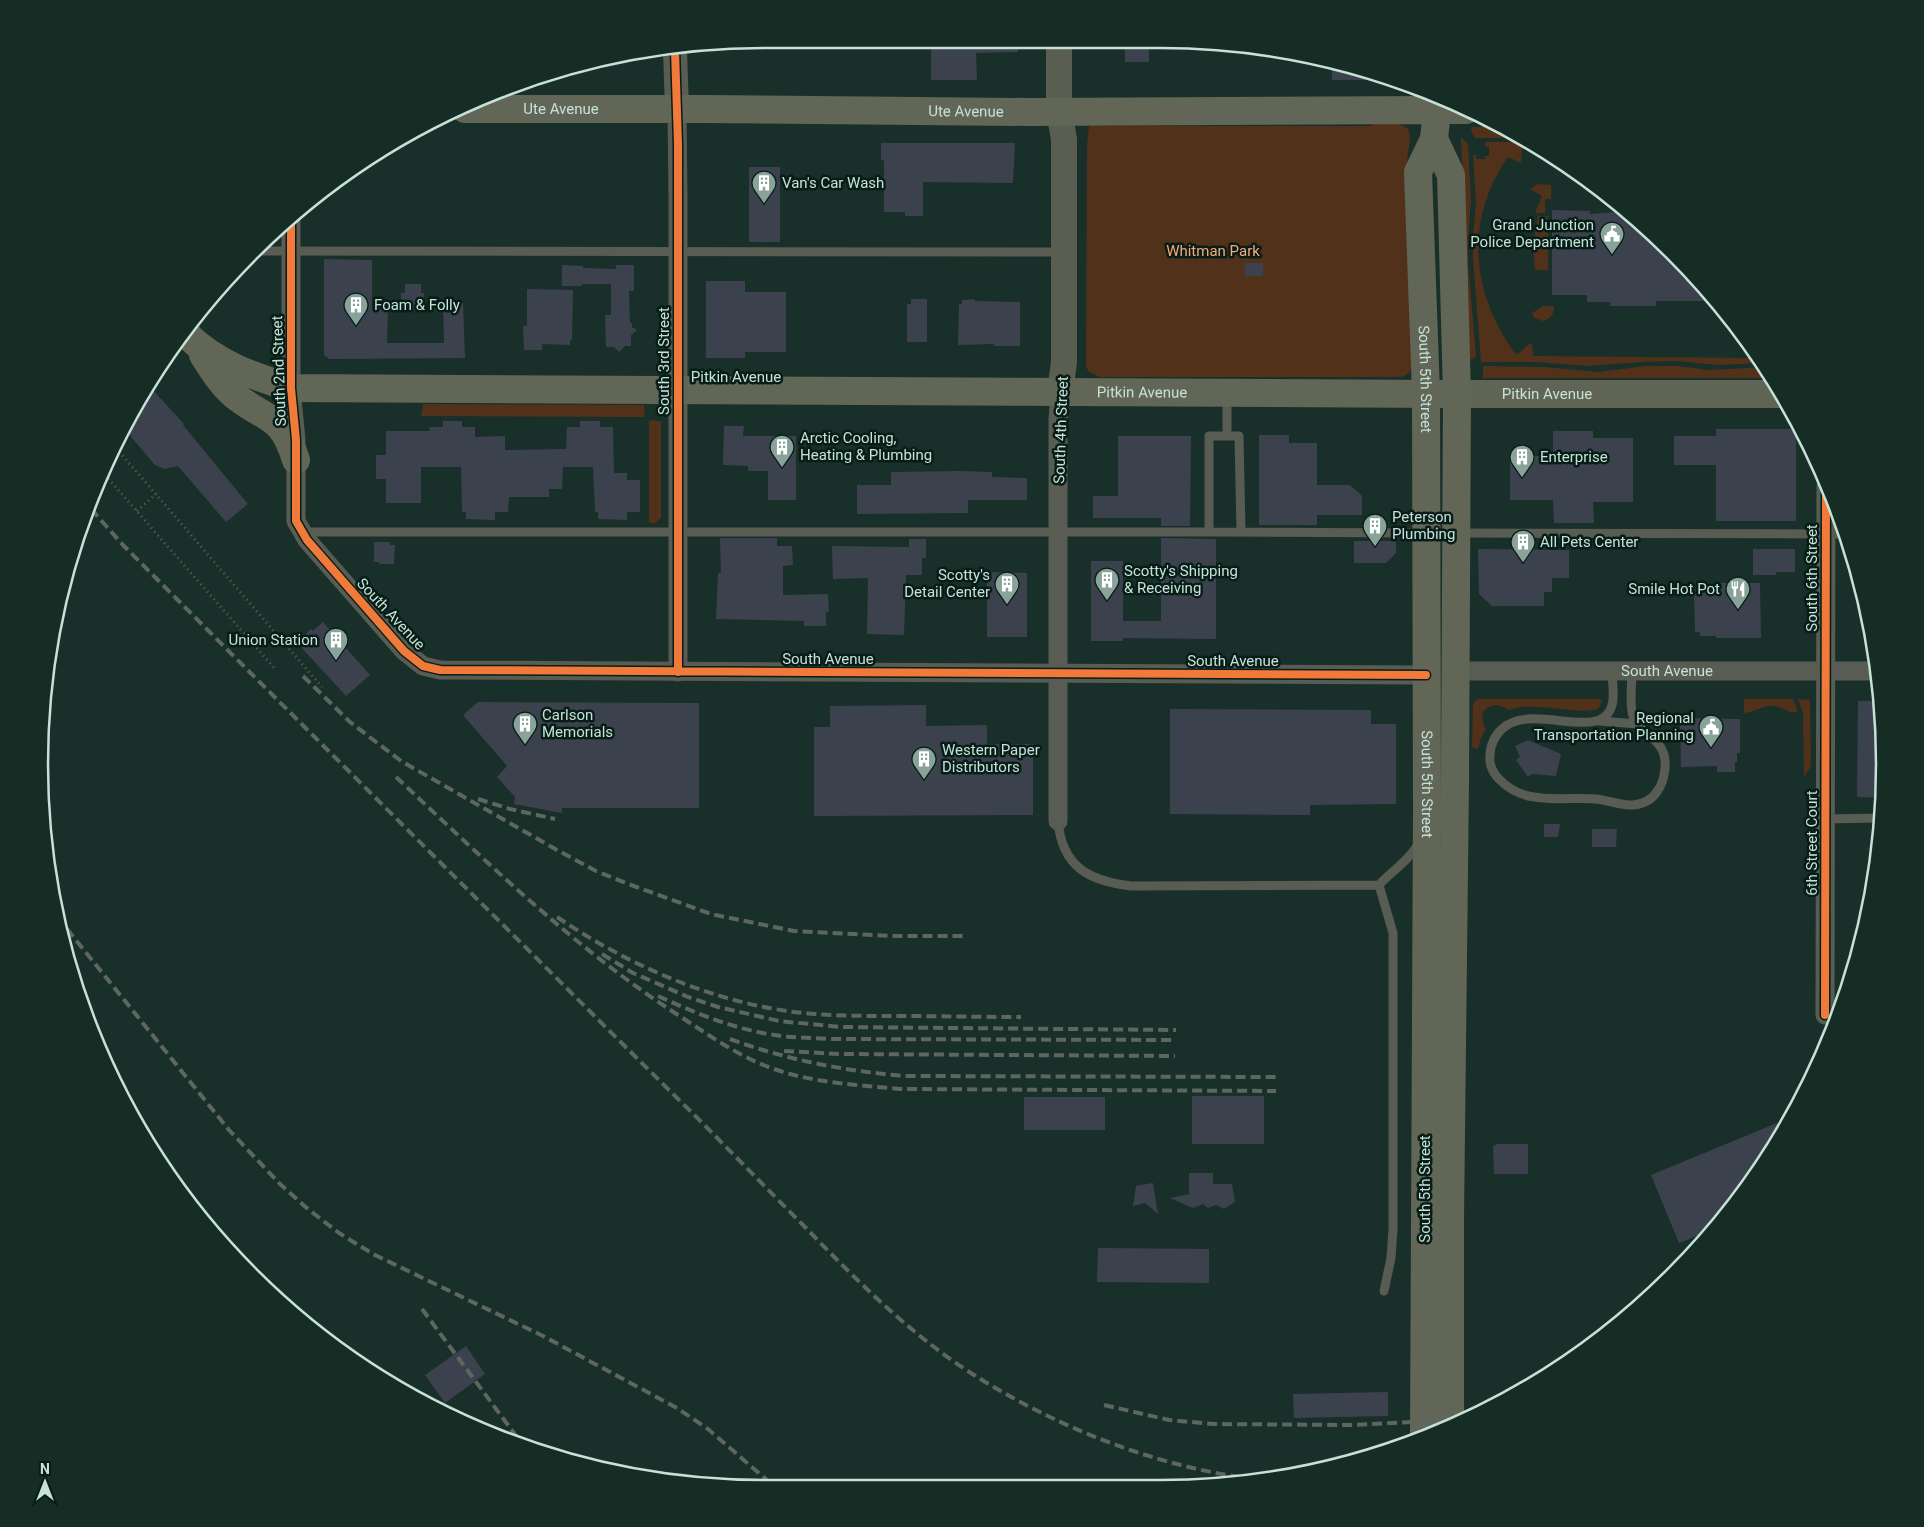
<svg xmlns="http://www.w3.org/2000/svg" width="1924" height="1527" font-family="Roboto,sans-serif">
<style>
.green{fill:#51311a}
.building{fill:#3c424d}
.lines{fill:none;stroke-linecap:round;stroke-linejoin:round}
.path{stroke:#5a635a;stroke-width:3;stroke-dasharray:1 4;stroke-linecap:butt}
.service{stroke:#585c52;stroke-width:9}
.minor{stroke:#585c52;stroke-width:19}
.tertiary{stroke:#585c52;stroke-width:24}
.secondary{stroke:#5a5e50;stroke-width:26}
.primary{stroke:#606454;stroke-width:28}
.trunk{stroke:#626656;stroke-width:28}
.rail{stroke:#5d665f;stroke-width:4;stroke-dasharray:10 5;stroke-linecap:butt}
.cycleway-casing{stroke:#071d17;stroke-width:11}
.cycleway{stroke:#f17a3a;stroke-width:8}
.labels{text-anchor:middle;stroke-width:5;stroke-linejoin:round;paint-order:stroke}
.street-label{font-size:15px;fill:#c6e1d7;stroke:#071d17}
.poi-label{font-size:15px;fill:#c6e1d7;stroke:#071d17;text-anchor:start}
.park-label{font-size:15px;fill:#f9aa79;stroke:#071d17}
.rim{fill:none;stroke:#c6e1d7;stroke-width:2.5}
</style>
<rect width="100%" height="100%" fill="#192f2a"/>
<!-- green -->
<path class="green" d="M1379,119C1419,129 1410,127 1407,163L1413,365L1409,373L1402,377H1099L1088,371L1086,366L1087,144L1089,126H1371Z
M1471,127H1503L1525,138H1476L1472,134Z
M1461,137L1468,144L1471,199L1468,242V262L1476,356L1473,359H1469Z
M1485,142H1531L1541,149H1522L1521,163L1508,157C1464,220 1471,293 1515,353L1518,354L1530,343L1532,345L1533,356L1759,358L1762,363L1718,365L1675,361L1643,362L1588,366L1534,362H1481L1473,259V237L1476,204L1473,155H1476V159H1485V156H1489V147L1485,146Z
M1538,184L1551,185V199H1545V213H1535L1542,196L1530,189Z
M1538,216H1548V270H1535L1533,244Z
M1543,306H1554C1554,314 1551,319 1543,321L1534,318L1532,313Z
M1483,366L1544,367L1598,372L1646,366H1678L1709,370L1765,367L1773,378H1483Z
M423,404L644,405L645,417L421,416Z
M654,420L661,422V518L655,523H649V421Z
M1477,699H1597L1602,700L1599,708C1584,717 1534,700 1509,710C1493,698 1474,710 1486,729L1481,738L1478,749L1472,747L1473,704Z
M1744,699H1793L1798,712C1788,714 1785,708 1775,706C1765,704 1755,712 1744,713Z
M1798,699L1810,700L1811,761L1810,768L1804,777L1803,713Z"/>
<!-- building -->
<path class="building" d="M931,39L1018,40V52L976,53L977,80H931Z
M1125,40H1149V62H1125Z
M1332,65L1375,74L1374,80H1332Z
M881,143H1015L1013,183L923,182V216H905V212H884V160H881Z
M749,167H780V242H749Z
M1552,210L1590,211V214L1628,211L1638,218L1715,301H1656V306H1610V302H1587V295H1552Z
M324,259L372,260V310H388L387,343H444L443,303H463L465,358L329,359L324,355Z
M1245,263H1263V276H1245Z
M562,265L583,266V268L616,269V265H634V291H629L630,323H632V327L637,330L631,335V346H625L619,352L614,347H606L605,315H611V284H582V286H562Z
M706,281H745V292H786V352H745V358H706Z
M405,284H421V293H424L423,310H401V293H405Z
M527,289L573,290L572,340H570V345L542,344V350H524L523,326H527Z
M911,299H927V342H907V304H911Z
M974,299L975,301L1020,302V346H994V344L958,345L959,304H962V300Z
M152,389L184,424L183,425L248,504L226,522L178,466L165,469L155,465L127,432L125,428L135,403Z
M443,421H462V427H475V437L505,436V450L566,449L567,427H580V421H600V427H613L614,473H627V480H640V512H627V520L598,519V512H595L593,467H563L562,489H549V497H509L508,512H495V520L466,519V512H462L461,467H421V503H386V479H376V455H386V431H430L429,427H443Z
M724,426H744L743,436H796V500H768V471H748V466L723,465Z
M1716,429H1796V521H1716V465H1674V436H1716Z
M1553,431H1593V438H1633V502H1593L1594,523H1554L1553,500H1510V456H1553Z
M1259,435H1289V443H1317V485H1350L1362,496V515H1317V525H1259Z
M1118,436H1191L1190,526H1161V518H1093V496H1118Z
M959,471L992,472V477L1027,478V500H968V513L857,514V485H891V472Z
M720,538H777V546H792L793,565L783,566V595L828,594L829,612H826V626H804V621L716,619L718,573H721Z
M1161,538L1216,539V639L1123,638V641H1091V561H1123V621H1161Z
M909,539H926V558H922V575H906L904,635L867,634L868,578L833,579L832,546L909,547Z
M1354,541H1396V553L1386,563H1354Z
M374,542H390V545H395L394,564H379V562H374Z
M1478,549L1569,550V578H1552V592H1544V606H1492L1479,594Z
M1753,549H1795V572H1776V575H1753Z
M987,572L1027,573V637H987Z
M1716,583H1760L1761,638H1716V636H1700V632H1695L1694,594H1696V588L1716,587Z
M323,622L370,675L346,696L301,647L298,641L311,629L313,631Z
M1858,701H1880L1883,798L1857,797Z
M478,702L699,703V808H562V813L514,804L515,797L497,777L507,766L463,715Z
M926,705V726L987,725V744H1033V815L814,816V727H830V706Z
M1170,709L1371,710V724H1396V804L1310,805V815L1170,814Z
M1680,718L1740,719V753H1737V762H1735V772H1717V766L1681,767Z
M1528,740L1561,754L1556,776L1532,774L1528,777L1516,760L1520,757L1515,746Z
M1544,824H1560L1558,837H1544Z
M1592,829H1617L1616,847H1592Z
M1192,1096H1264V1144H1192Z
M1024,1097H1105V1130H1024Z
M1789,1118L1735,1205L1712,1230L1679,1243L1651,1175Z
M1498,1144H1528V1174H1494L1493,1146Z
M1189,1173H1213V1184H1232L1235,1202L1224,1209L1216,1205L1208,1208L1203,1204L1193,1208L1170,1198L1189,1194Z
M1153,1183L1158,1214L1145,1203L1133,1206L1136,1186Z
M1098,1248L1209,1249V1283L1097,1282Z
M466,1346L485,1374L445,1403L425,1375Z
M1388,1392V1416L1294,1418L1293,1394Z"/>
<g class="lines">
<!-- path -->
<path class="path" d="M116,448L322,687
M105,475L276,670
M137,511L156,494"/>
<!-- service -->
<path class="service" d="M252,251L1061,252
M1227,436H1239L1241,532
M301,532H1209L1423,533
M1209,532V436H1227V396
M1458,533L1848,534
M1612,671C1612,681 1615,695 1612,705C1602,744 1531,701 1502,729C1495,735 1490,746 1490,755C1489,764 1493,773 1499,779C1525,807 1563,796 1596,799C1608,800 1621,806 1633,805C1644,804 1653,799 1658,790C1663,784 1664,776 1665,769C1668,738 1641,737 1633,716C1629,705 1632,683 1632,671
M1599,721L1638,724
M1825,819L1882,818
M1058,821C1062,867 1089,881 1131,886L1379,885C1392,871 1411,859 1419,842
M1379,885L1393,933V1229L1391,1258L1384,1291"/>
<!-- minor -->
<g class="minor">
<path d="M677,109L678,199V672"/>
<path d="M291,220V388L296,440V521L307,540L404,651L423,666L440,670L1426,675"/>
<path id="s1" d="M1456,671H1879"/>
<path d="M1058,821V420L1060,392"/>
<path d="M1825,1015L1826,485"/>
</g>
<!-- tertiary -->
<path class="tertiary" d="M675,50L677,109"/>
<!-- secondary -->
<path class="secondary" d="M1059,40V111L1064,139V362L1060,392"/>
<!-- primary -->
<g class="primary">
<path d="M1437,110H1466"/>
<path id="s2" d="M1457,394H1783"/>
</g>
<!-- trunk -->
<g class="trunk">
<path id="s3" d="M465,109H703L1030,112L1437,110L1434,139L1418,172L1426,393L1427,813L1424,1432"/>
<path d="M1434,139L1451,175L1457,394L1455,782L1450,1219V1421"/>
<path id="s4" d="M187,335C216,364 253,376 291,388L1443,394"/>
<path d="M203,355C212,369 221,384 234,395C267,422 281,412 296,460"/>
</g>
<!-- rail -->
<path class="rail" d="M91,509L123,545C306,729 490,912 674,1095C719,1139 762,1184 806,1228C860,1284 915,1339 982,1380C1064,1430 1158,1467 1254,1479
M303,676L350,722L401,761L557,850L596,871L631,885L711,914L794,931L895,936H967
M396,777C486,861 574,948 678,1015C709,1035 739,1057 774,1069C814,1083 858,1085 900,1089L1276,1091
M478,799L510,809L555,819
M557,917C628,965 710,1001 794,1012C828,1016 863,1016 896,1016C938,1016 980,1017 1021,1017
M67,929L229,1130L280,1184L309,1210L339,1233L373,1254L543,1336L677,1408L708,1429L776,1488
M602,954L633,973L688,997L718,1007L779,1021L841,1027L1176,1030
M658,996C697,1014 739,1031 782,1036C798,1038 815,1038 832,1039L1175,1040
M730,1039C787,1060 845,1071 905,1076L1276,1077
M784,1051L840,1054L1175,1056
M422,1309L522,1444
M1104,1405L1169,1420L1213,1424L1350,1425L1453,1420"/>
<defs>
<path id="cycleway" d="M675,50L678,144V672
M291,220V388L296,440V521L307,540L404,651L423,666L440,670L1426,675
M1825,1015L1826,485"/>
</defs>
<!-- cycleway casing -->
<use href="#cycleway" class="cycleway-casing"/>
<!-- cycleway -->
<use href="#cycleway" class="cycleway"/>
</g>
<!-- icons -->
<defs>
<symbol id="building-pin" viewBox="-11 -11 22 30"><path d="M0 17L-7.5 6A9.5 9.5 0 1 1 7.5 6Z" fill="#89a39a" stroke="#071d17"/><path d="M-4-6H4V6H1V3H-1V6H-4ZM-2.5-4.3h1.7v1.8h-1.7ZM.8-4.3h1.7v1.8H.8ZM-2.5-1h1.7V.8h-1.7ZM.8-1h1.7V.8H.8Z" fill="#fff"/></symbol>
<symbol id="civic-pin" viewBox="-11 -11 22 30"><path d="M0 17L-7.5 6A9.5 9.5 0 1 1 7.5 6Z" fill="#89a39a" stroke="#071d17"/><path d="M-.6-6.5H3V-4.5H.6V-3L4-1V1h2V6H-6V1h2V-1L-.6-3ZM-1.2 2.5V6h2.4V2.5Z" fill="#fff"/></symbol>
<symbol id="restaurant-pin" viewBox="-11 -11 22 30"><path d="M0 17L-7.5 6A9.5 9.5 0 1 1 7.5 6Z" fill="#89a39a" stroke="#071d17"/><path d="M-5-6h1v4h1v-4h1v4h1v-4h1v5L-1.5 .5V6h-2V.5L-5-1ZM5-6V6H3V1.5H1.5Q1.5-4 5-6Z" fill="#fff"/></symbol>
</defs>
<g fill-rule="evenodd">
<use href="#building-pin" x="750" y="169" width="28" height="38"/>
<use href="#civic-pin" x="1598" y="220" width="28" height="38"/>
<use href="#building-pin" x="342" y="291" width="28" height="38"/>
<use href="#building-pin" x="768" y="433" width="28" height="38"/>
<use href="#building-pin" x="1508" y="443" width="28" height="38"/>
<use href="#building-pin" x="1361" y="512" width="28" height="38"/>
<use href="#building-pin" x="1509" y="528" width="28" height="38"/>
<use href="#building-pin" x="1093" y="566" width="28" height="38"/>
<use href="#building-pin" x="993" y="570" width="28" height="38"/>
<use href="#restaurant-pin" x="1724" y="575" width="28" height="38"/>
<use href="#building-pin" x="322" y="626" width="28" height="38"/>
<use href="#building-pin" x="511" y="710" width="28" height="38"/>
<use href="#civic-pin" x="1697" y="713" width="28" height="38"/>
<use href="#building-pin" x="910" y="745" width="28" height="38"/>
</g>
<g class="labels">
<!-- street labels -->
<g class="street-label">
<text dy="5" stroke="none"><textPath href="#s3" startOffset="96">Ute Avenue</textPath></text>
<text dy="5" stroke="none"><textPath href="#s3" startOffset="501">Ute Avenue</textPath></text>
<text transform="translate(664 361) rotate(-90)" y="5">South 3rd Street</text>
<text transform="translate(279 371) rotate(-92)" y="5">South 2nd Street</text>
<text x="736" y="382">Pitkin Avenue</text>
<text dy="5" stroke="none"><textPath href="#s3" startOffset="1245">South 5th Street</textPath></text>
<text dy="5" stroke="none"><textPath href="#s4" startOffset="969">Pitkin Avenue</textPath></text>
<text dy="5" stroke="none"><textPath href="#s2" startOffset="90">Pitkin Avenue</textPath></text>
<text transform="translate(1061 430) rotate(-88)" y="5">South 4th Street</text>
<text transform="translate(1812 578) rotate(-90)" y="5">South 6th Street</text>
<text transform="translate(391 614) rotate(47)" y="5">South Avenue</text>
<text x="828" y="664">South Avenue</text>
<text x="1233" y="666">South Avenue</text>
<text dy="5" stroke="none"><textPath href="#s1" startOffset="211">South Avenue</textPath></text>
<text dy="5" stroke="none"><textPath href="#s3" startOffset="1650">South 5th Street</textPath></text>
<text transform="translate(1812 843) rotate(-90)" y="5">6th Street Court</text>
<text transform="translate(1425 1189) rotate(-90)" y="5">South 5th Street</text>
</g>
<!-- poi labels -->
<g class="poi-label">
<text x="782" y="188">Van's Car Wash</text>
<text x="1594" y="230" text-anchor="end">Grand Junction<tspan x="1594" dy="17">Police Department</tspan></text>
<text x="374" y="310">Foam &amp; Folly</text>
<text x="800" y="443">Arctic Cooling,<tspan x="800" dy="17">Heating &amp; Plumbing</tspan></text>
<text x="1540" y="462">Enterprise</text>
<text x="1392" y="522">Peterson<tspan x="1392" dy="17">Plumbing</tspan></text>
<text x="1540" y="547">All Pets Center</text>
<text x="1124" y="576">Scotty's Shipping<tspan x="1124" dy="17">&amp; Receiving</tspan></text>
<text x="990" y="580" text-anchor="end">Scotty's<tspan x="990" dy="17">Detail Center</tspan></text>
<text x="1720" y="594" text-anchor="end">Smile Hot Pot</text>
<text x="318" y="645" text-anchor="end">Union Station</text>
<text x="542" y="720">Carlson<tspan x="542" dy="17">Memorials</tspan></text>
<text x="1694" y="723" text-anchor="end">Regional<tspan x="1694" dy="17">Transportation Planning</tspan></text>
<text x="942" y="755">Western Paper<tspan x="942" dy="17">Distributors</tspan></text>
</g>
<!-- park labels -->
<g class="park-label">
<text x="1213" y="256">Whitman Park</text>
</g>
</g>
<!-- crop -->
<path d="M0 0H1924V1527H0ZM764 48H1160A716 716 0 0 1 1876 764V764A716 716 0 0 1 1160 1480H764A716 716 0 0 1 48 764V764A716 716 0 0 1 764 48Z" fill="#162d26" fill-rule="evenodd"/>
<path class="rim" d="M764 48H1160A716 716 0 0 1 1876 764V764A716 716 0 0 1 1160 1480H764A716 716 0 0 1 48 764V764A716 716 0 0 1 764 48Z"/>
<!-- north arrow -->
<g transform="translate(45 1482)" stroke="#071d17" stroke-width="4" paint-order="stroke">
<path d="M0-4L9 19L0 12L-9 19Z" fill="#c6e1d7"/>
<text y="-8" font-size="14" font-weight="bold" text-anchor="middle" fill="#c6e1d7">N</text>
</g>
</svg>
